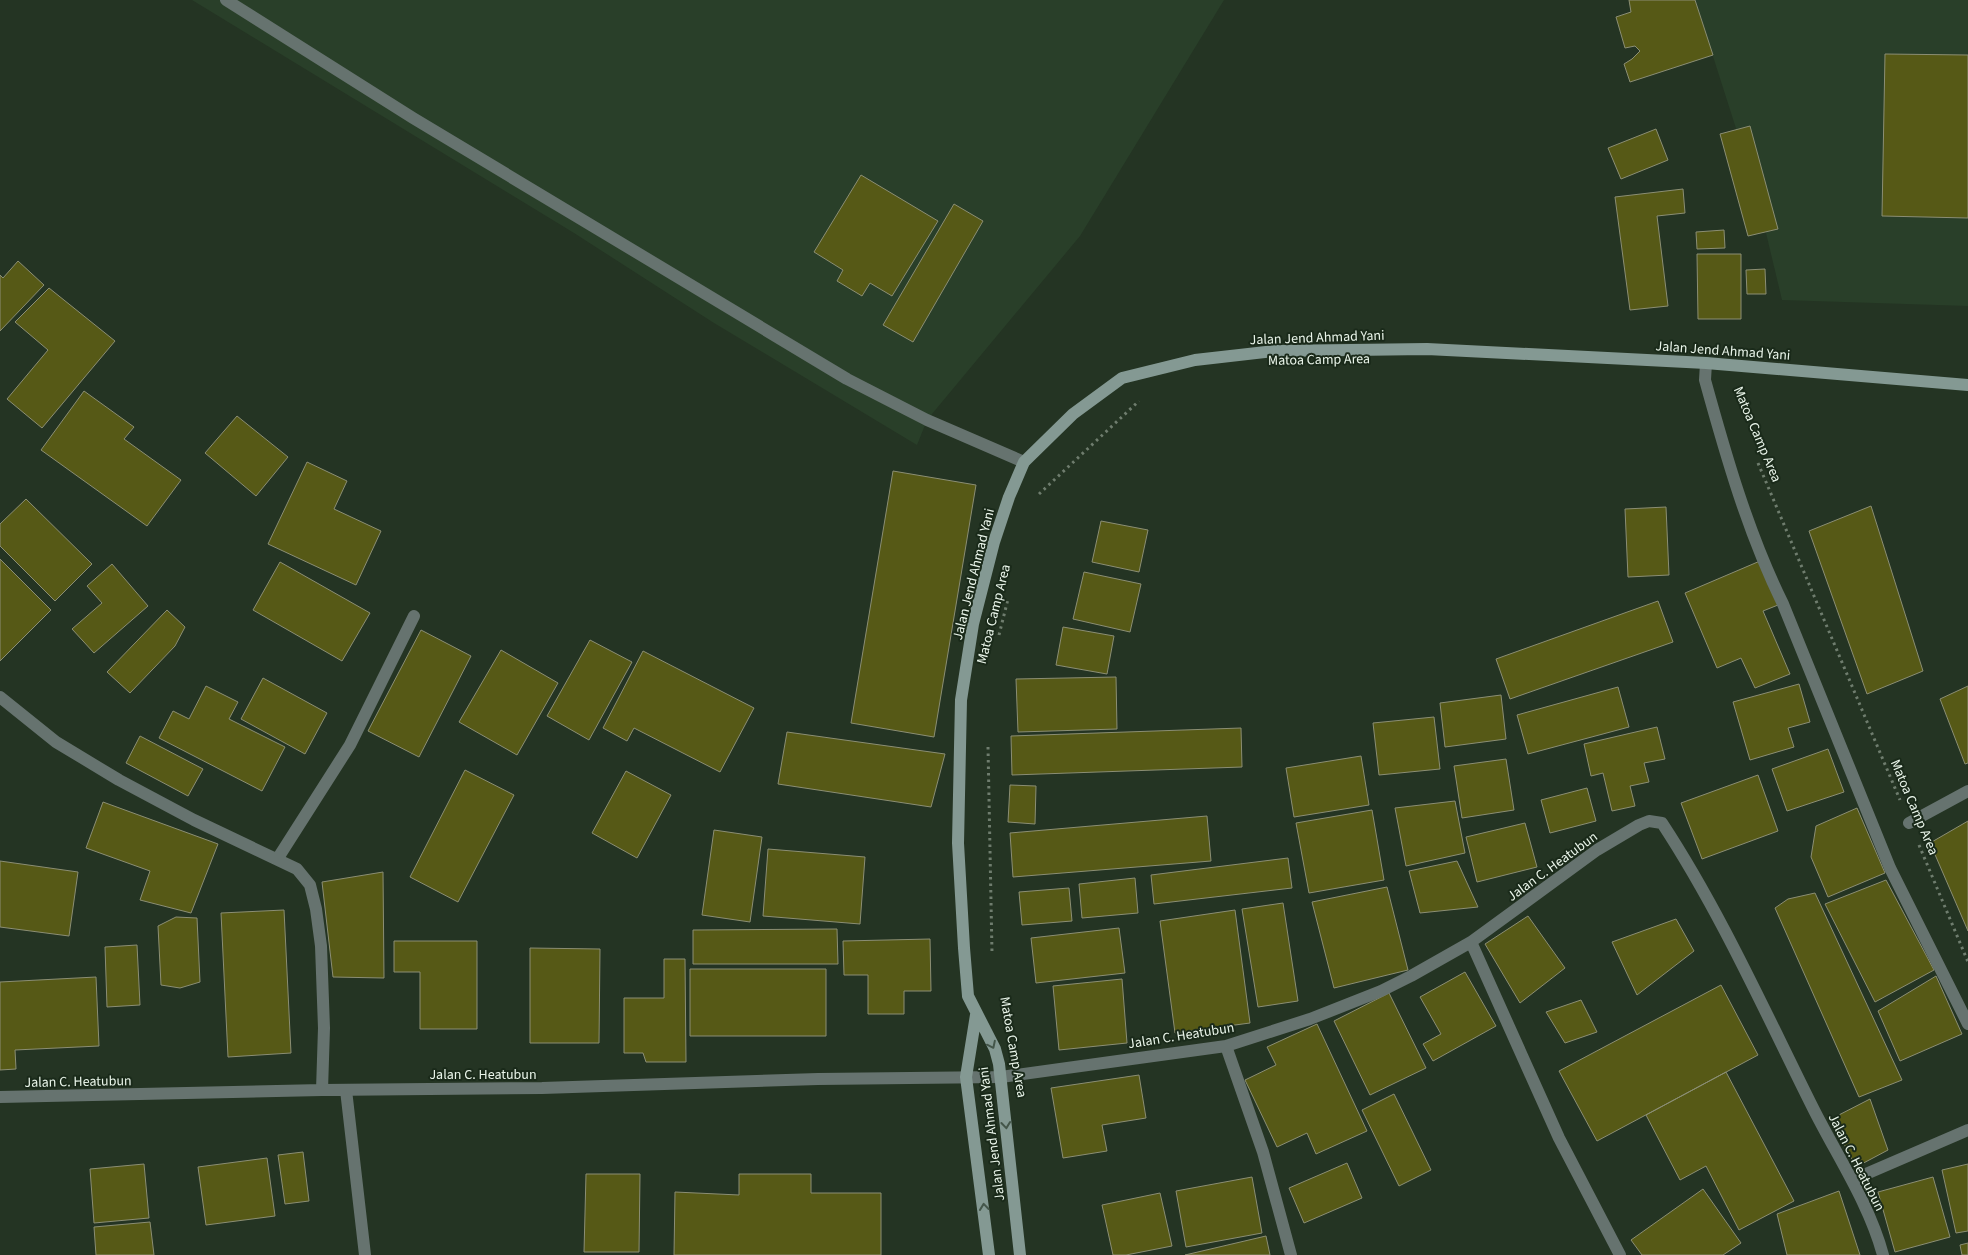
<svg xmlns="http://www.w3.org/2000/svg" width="1968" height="1255" font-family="'Source Sans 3',sans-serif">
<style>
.built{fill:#293f29}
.building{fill:#565916;stroke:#8b8e74}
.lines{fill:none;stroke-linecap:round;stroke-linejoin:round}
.path{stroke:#6f7d6e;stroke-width:3;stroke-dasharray:2.5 4;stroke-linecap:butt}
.lane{stroke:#66736f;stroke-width:12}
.street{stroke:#66736f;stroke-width:12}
.secondary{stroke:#849993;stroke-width:12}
.oneway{stroke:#44564a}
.labels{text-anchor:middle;stroke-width:4;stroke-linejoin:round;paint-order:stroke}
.street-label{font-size:14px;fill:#eaf5ea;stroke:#1a2a1a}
</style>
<rect width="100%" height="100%" fill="#243423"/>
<!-- built -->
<path class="built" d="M192,0H1224L1080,236L927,420L917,445L714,323L574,233Z
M1695,0H1968V306L1782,300L1756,191Z"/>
<!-- building -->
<path class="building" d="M1629,0H1695L1713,55L1630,82L1624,64L1632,59L1640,51L1635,46L1625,48L1616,17L1631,12Z
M1885,54L1968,55V218L1882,216Z
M1750,126L1778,229L1748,236L1720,134Z
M1656,129L1668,160L1621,179L1608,148Z
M861,175L938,221L892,296L870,283L862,296L837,281L843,270L814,252Z
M1683,189L1685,213L1657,216L1668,306L1630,310L1615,197Z
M954,204L983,221L913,342L883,325Z
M1724,230L1725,248L1697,249L1696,232Z
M1697,254H1741V319H1698Z
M18,261L44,285L0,331V275L3,278Z
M1765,269L1766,294H1747L1746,270Z
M49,288L115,341L42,428L7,399L48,350L15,322Z
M84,391L134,427L124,439L181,480L147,526L41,450Z
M237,416L288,457L256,496L205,453Z
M307,462L347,481L334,509L381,531L356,585L268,544Z
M893,471L976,485L934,737L851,723Z
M26,499L92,564L55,601L0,546V524Z
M1871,506L1923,671L1867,694L1809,531Z
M1666,507L1669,575L1628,577L1625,509Z
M1101,521L1148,530L1139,572L1092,562Z
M0,559L51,610L0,661Z
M1760,561L1778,605L1763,611L1790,674L1755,688L1741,658L1717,668L1685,593Z
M280,562L370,613L342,661L253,610Z
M112,564L148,606L94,653L72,629L102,603L87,586Z
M1084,572L1141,584L1130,632L1073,619Z
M1658,601L1673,642L1510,699L1496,659Z
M167,610L185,627L175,646L130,693L107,672Z
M1063,627L1114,636L1107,674L1056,665Z
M421,630L471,656L419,757L368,731Z
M590,640L632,662L589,740L547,716Z
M501,650L558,683L517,755L459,722Z
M643,651L754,708L720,772L634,728L627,741L603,728Z
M1116,677L1117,729L1018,732L1016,679Z
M263,678L327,713L305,754L241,719Z
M1799,684L1810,722L1788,728L1794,747L1750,760L1733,702Z
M206,686L238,702L229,719L285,747L262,791L159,738L173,711L189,719Z
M1968,686V763L1965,764L1940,699Z
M1618,687L1629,727L1528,754L1517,715Z
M1501,695L1506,739L1445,747L1440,703Z
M1434,717L1440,769L1379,775L1373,723Z
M1657,727L1665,759L1644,763L1649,782L1630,786L1635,806L1612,811L1603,773L1591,776L1584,744Z
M1241,728L1242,767L1012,775L1011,736Z
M787,732L945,754L931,807L778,784Z
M140,736L203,769L188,796L126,763Z
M1828,749L1844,792L1787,811L1772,769Z
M1361,756L1369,805L1294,817L1286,768Z
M1506,759L1514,810L1462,818L1454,766Z
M465,770L514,795L458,902L410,877Z
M626,771L671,795L637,858L592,833Z
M1758,775L1778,831L1702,859L1681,803Z
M1010,785L1036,786L1035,824L1008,822Z
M1587,788L1596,821L1550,833L1541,800Z
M1455,801L1465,853L1406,866L1395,808Z
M103,802L218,844L191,913L140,900L150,871L86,848Z
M1857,808L1885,873L1828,897L1811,857L1816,826Z
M1372,810L1384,880L1309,893L1296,823Z
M1207,816L1211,861L1013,877L1010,833Z
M1968,821V931L1930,843Z
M1525,823L1537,867L1477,882L1466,837Z
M714,830L762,837L750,922L702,915Z
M768,849L865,857L860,924L763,916Z
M1288,858L1292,888L1154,904L1151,875Z
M0,861L78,872L69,936L0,927Z
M1457,861L1478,907L1420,913L1409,871Z
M383,872L384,978L333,977L322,882Z
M1135,878L1138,913L1082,918L1079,884Z
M1886,880L1934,970L1875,1002L1825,904Z
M1387,887L1408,970L1334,988L1312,902Z
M1069,888L1072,921L1022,925L1019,892Z
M1815,893L1902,1080L1859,1097L1775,908L1788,899Z
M1283,903L1298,1001L1258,1007L1242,909Z
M284,910L291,1053L228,1057L221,913Z
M1235,910L1250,1023L1175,1033L1160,921Z
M1528,916L1565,968L1520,1003L1485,944Z
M176,917L197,918L200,982L180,988L161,985L158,926Z
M1676,919L1694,951L1637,995L1612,942Z
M1119,928L1125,973L1036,983L1031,938Z
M837,929L838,964H693V930Z
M930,939L931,991H904V1014H868V975H844L843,941Z
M394,941H477V1029H420V972H394Z
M137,945L140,1005L107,1007L105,947Z
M530,948L600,949L599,1043H530Z
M664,959H685L686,1062H646L643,1053H624V998H664Z
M690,969H826V1036H690Z
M1465,972L1496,1026L1433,1061L1423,1044L1441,1034L1420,997Z
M1936,976L1962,1034L1900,1061L1878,1011Z
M96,977L99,1046L15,1050L16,1069L0,1070V982Z
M1122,979L1127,1043L1059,1050L1053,986Z
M1721,985L1758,1055L1597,1141L1559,1071Z
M1389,993L1426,1068L1370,1095L1334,1021Z
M1581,1000L1597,1032L1565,1043L1546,1012Z
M1317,1024L1367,1131L1316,1154L1307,1133L1277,1147L1245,1080L1276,1065L1267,1047Z
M1726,1072L1794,1201L1739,1230L1706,1166L1680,1180L1646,1115Z
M1139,1075L1146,1118L1102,1125L1107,1151L1063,1158L1051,1088Z
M1394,1094L1431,1170L1399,1186L1362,1110Z
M1870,1099L1888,1150L1856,1167L1831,1119Z
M303,1152L309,1201L285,1204L278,1155Z
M267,1158L275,1216L206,1225L198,1167Z
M1347,1163L1362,1198L1304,1223L1289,1188Z
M144,1164L149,1218L94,1223L90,1169Z
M1968,1164V1231L1956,1233L1942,1170Z
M586,1174H640L639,1252H584Z
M739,1174H811V1193H881V1255H674L675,1192L739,1195Z
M1252,1177L1262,1233L1186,1247L1176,1191Z
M1933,1177L1950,1237L1895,1252L1878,1192Z
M1703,1189L1741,1243L1723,1255H1642L1631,1240Z
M1839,1191L1860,1255H1787L1777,1214Z
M1160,1193L1172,1246L1126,1255H1113L1102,1205Z
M150,1222L154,1255H96L94,1227Z
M1266,1236L1270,1255H1185Z
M1968,1243V1255H1962L1960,1245Z"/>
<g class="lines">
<!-- path -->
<path class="path" d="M1758,463L1900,800
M1039,494L1139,401
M999,635L1008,599
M988,747L992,953
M1919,845L1968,962"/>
<!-- lane -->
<path class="lane" d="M226,0L413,118L847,379L927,420L1024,462"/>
<!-- street -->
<path class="street" d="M1706,363L1705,380C1726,456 1748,533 1783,604L1890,868L1968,1024
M0,697L56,742L119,780L194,820L297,869L310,885L316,909L321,946L324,1028L322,1090
M1909,823L1968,791
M278,858L350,745L414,616
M1471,942L1559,1138L1620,1255
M1226,1046L1263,1152L1291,1255
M346,1090L365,1255
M0,1097L322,1090L542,1088L818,1079L1001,1077L1226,1046L1310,1019L1381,991L1411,976L1471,942L1597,850L1639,825L1649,821L1662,823C1721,913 1765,1012 1813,1108C1837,1156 1869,1203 1883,1255
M1852,1180L1968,1130"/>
<!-- secondary -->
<path class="secondary" d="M976,1015L966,1077L989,1255
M1020,1255L999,1064L995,1049L968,996L964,948L958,843L961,700L973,624L994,542L1009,497L1024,462L1073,414L1122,378L1195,360L1274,351L1427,349L1706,363L1968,385"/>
</g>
<!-- one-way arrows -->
<defs><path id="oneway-chevron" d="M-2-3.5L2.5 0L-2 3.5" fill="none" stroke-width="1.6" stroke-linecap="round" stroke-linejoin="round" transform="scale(1.25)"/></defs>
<g class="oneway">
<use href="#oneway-chevron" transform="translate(992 1045) rotate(64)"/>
<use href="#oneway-chevron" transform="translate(1006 1125) rotate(84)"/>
<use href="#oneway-chevron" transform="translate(984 1207) rotate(-96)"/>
</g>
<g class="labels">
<!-- street labels -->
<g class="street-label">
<text transform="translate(1317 337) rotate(-2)" y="5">Jalan Jend Ahmad Yani</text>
<text transform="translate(1723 350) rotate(4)" y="5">Jalan Jend Ahmad Yani</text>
<text transform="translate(1319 359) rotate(-1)" y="5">Matoa Camp Area</text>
<text transform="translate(1758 434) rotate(67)" y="5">Matoa Camp Area</text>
<text transform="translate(973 574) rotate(-76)" y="5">Jalan Jend Ahmad Yani</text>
<text transform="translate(993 614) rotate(-76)" y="5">Matoa Camp Area</text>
<text transform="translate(1915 807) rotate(67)" y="5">Matoa Camp Area</text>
<text transform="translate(1552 866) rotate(-36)" y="5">Jalan C. Heatubun</text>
<text transform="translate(1181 1035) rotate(-9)" y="5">Jalan C. Heatubun</text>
<text transform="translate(1014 1047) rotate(80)" y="5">Matoa Camp Area</text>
<text x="483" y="1079">Jalan C. Heatubun</text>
<text transform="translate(78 1081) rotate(-1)" y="5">Jalan C. Heatubun</text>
<text transform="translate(991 1134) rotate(-97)" y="5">Jalan Jend Ahmad Yani</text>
<text transform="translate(1857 1162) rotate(63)" y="5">Jalan C. Heatubun</text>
</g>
</g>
</svg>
